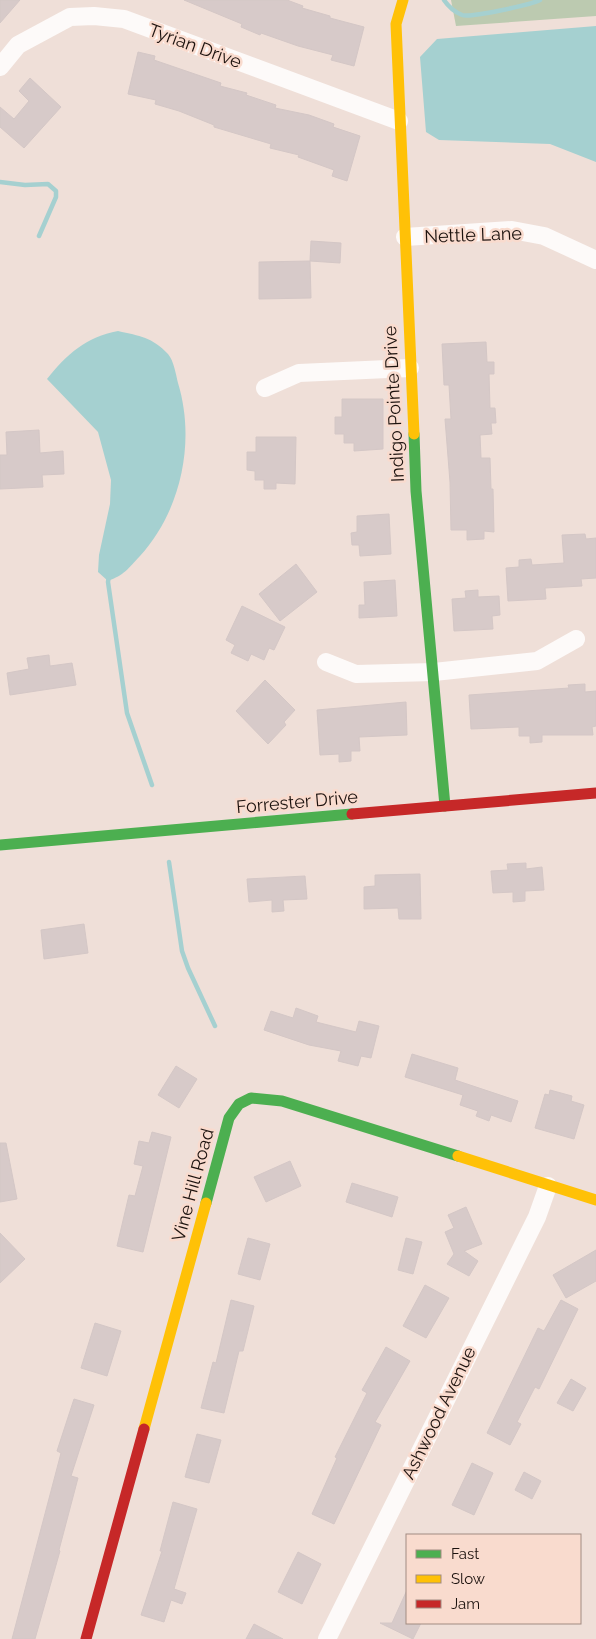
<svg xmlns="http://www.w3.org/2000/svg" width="596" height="1639" font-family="Raleway,sans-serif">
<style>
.forest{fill:#bccab0}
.water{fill:#a5d0d0}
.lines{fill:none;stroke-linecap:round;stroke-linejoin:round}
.stream{stroke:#a5d0d0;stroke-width:4.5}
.building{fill:#d7cac9;stroke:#d4c7c6}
.street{stroke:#fdfaf9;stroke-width:18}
.fast{stroke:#4caf50;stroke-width:11}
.slow{stroke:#ffc107;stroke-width:11}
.jam{stroke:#c62828;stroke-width:11}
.labels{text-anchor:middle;stroke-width:5;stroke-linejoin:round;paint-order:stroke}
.street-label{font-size:18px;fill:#1c120e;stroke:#f9dbce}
</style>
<rect width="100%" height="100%" fill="#efdfd8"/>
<!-- forest -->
<path class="forest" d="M451,0H596V16L456,26Z"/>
<!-- water -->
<path class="water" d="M596,26V162L550,144L439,140L426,132L420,57L437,39Z
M118,331C140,336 152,337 168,354C174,361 176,375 178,383C196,442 181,511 140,556C128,569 124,575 108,581L98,572L99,555L110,504L111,480L98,432L47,379C67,354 86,337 118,331Z"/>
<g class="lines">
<!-- stream -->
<path class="stream" d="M444,0C448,6 455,12 462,15C470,18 530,5 540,0
M0,182L25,185L48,184L56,191V197L39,236
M109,575L108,582L127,713L152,785
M169,862L182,951L188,968L215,1026"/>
</g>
<!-- building -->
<path class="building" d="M0,0H20L0,23Z
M184,0H287L303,6L302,8L330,16V18L364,27L354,66L331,60L333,55L298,46L261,33L260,35L241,27L242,24Z
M138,52L155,56L154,60L221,83L220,86L247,93L246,95L276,105L275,108L309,115L334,124L333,127L360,136L347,181L332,176L334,170L298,157L299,155L270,148L271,144L214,127V125L179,111L155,104L156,100L128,94Z
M30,78L61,107L24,148L0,127V107L14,119L29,101L19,91Z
M311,241L341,243L340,263L310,261Z
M310,261L311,298L259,299V262Z
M486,342L487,362H494V374H489L490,408H495L496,423H491L492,434L480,435L481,458H490L491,489H493L494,532L484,531V539L467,540V530H451L450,482L445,419H451L449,385H444L442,344Z
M342,399H383V449L354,451V443H344V434H335V417H342Z
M39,430L40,453L63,451L64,474L42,475L43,487L0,489V455H7L6,432Z
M256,437H296L295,484L276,483V489H264V480H255V471L247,470V452H256Z
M389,514L391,554L360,556L359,545H352L351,533L357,532V516Z
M585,534L586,539L596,538V578L581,579L582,586L545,588L546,599L508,601L506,568L519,567V560L531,559L532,565L564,563L562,535Z
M296,564L317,592L280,621L259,594Z
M395,580L397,616L359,618V605H365L364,582Z
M478,590V597L499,596L500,615L492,616L493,629L454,631L452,599L466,598L465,591Z
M242,606L285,627L274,650L269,648L264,660L251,654L248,661L231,653L235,645L226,640Z
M49,655L50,666L72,663L76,685L10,695L7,673L29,669L27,658Z
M265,680L295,710L284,722L286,725L268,744L236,711Z
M585,684V692L596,691V726L592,727L593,735H542V742L530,743V736H519V727L471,729L469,695L569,688L568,685Z
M406,702L407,735L359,737L360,751H351V761L339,762V754L320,755L317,710Z
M526,863V869L542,867L544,890L525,891V901L513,902V892L493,893L491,871L508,870L507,864Z
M420,874L421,919H399L398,908L364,909V887L375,886V875Z
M305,876L307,899L283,900L284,911L272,912V900L249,902L247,879Z
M84,924L88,953L44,959L41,930Z
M296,1008L318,1016L316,1022L356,1032L359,1021L379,1026L371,1058L361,1056L358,1066L338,1061L341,1051L309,1045L264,1030L271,1011L293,1018Z
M412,1054L458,1068L455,1080L518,1101L511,1122L491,1115L489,1121L476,1116L478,1111L460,1105L463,1095L405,1077Z
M176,1066L197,1079L179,1108L158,1095Z
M550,1090L572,1096L571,1101L584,1105L574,1139L535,1128L545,1094L549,1095Z
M152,1132L171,1137L143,1252L117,1246L129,1195L135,1196L143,1166L134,1164L139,1141L149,1143Z
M0,1143H6L17,1199L0,1202Z
M290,1161L301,1186L266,1202L254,1177Z
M352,1183L398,1197L392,1217L346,1202Z
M466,1207L482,1244L464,1251L478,1261L469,1276L447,1264L454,1254L445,1232L454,1228L448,1215Z
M0,1233L25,1259L0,1283Z
M248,1238L270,1244L260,1280L238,1274Z
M406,1238L422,1242L413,1274L398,1270Z
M596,1250V1281L566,1298L553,1275Z
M425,1285L449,1298L426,1338L403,1326Z
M231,1300L254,1306L243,1351H239L224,1413L201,1408L213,1362L216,1363Z
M561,1300L578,1309L539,1389L535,1387L517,1422L521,1424L510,1445L487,1433L538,1328L544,1331Z
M95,1323L121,1331L107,1376L81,1368Z
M386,1347L410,1361L375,1422L381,1425L334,1524L312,1514L337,1458L335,1457L367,1393L362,1390Z
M571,1379L586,1388L573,1411L557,1403Z
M74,1399L94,1405L71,1476L78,1478L59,1550L60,1551L35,1639H12L61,1453L57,1451Z
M197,1434L221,1440L209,1483L185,1477Z
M472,1463L493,1473L474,1515L452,1505Z
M524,1472L541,1481L532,1499L515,1490Z
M173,1502L197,1509L174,1589L186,1593L182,1604L171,1600L164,1622L141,1615L162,1551H160Z
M298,1552L321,1564L302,1604L278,1592Z
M407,1590V1623H421L413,1639L380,1623H392Z
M254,1624L283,1639H246Z"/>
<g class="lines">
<!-- street -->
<path class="street" d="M0,67L18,45L70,17L94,16L124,19L399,121
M405,237L512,230L544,236L596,260
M265,388L299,373L410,368
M326,662L356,674L434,672L537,661L576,639
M327,1639L537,1217L548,1186"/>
<!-- fast -->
<path class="fast" d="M414,434L416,491L445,806
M0,845L352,814
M206,1203L229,1118L239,1104L251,1098L282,1101L458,1156"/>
<!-- slow -->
<path class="slow" d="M403,0L396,24L414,434
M458,1156L596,1200
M144,1429L206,1203"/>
<!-- jam -->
<path class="jam" d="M352,814L596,793
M86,1639L144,1429"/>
</g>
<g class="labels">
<!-- street labels -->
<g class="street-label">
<text transform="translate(195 46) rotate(20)" y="6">Tyrian Drive</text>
<text transform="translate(473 235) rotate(-2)" y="6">Nettle Lane</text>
<text transform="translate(394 404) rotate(-93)" y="6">Indigo Pointe Drive</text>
<text transform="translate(297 802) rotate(-5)" y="6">Forrester Drive</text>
<text transform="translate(193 1185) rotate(-75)" y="6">Vine Hill Road</text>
<text transform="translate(439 1413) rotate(-64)" y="6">Ashwood Avenue</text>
</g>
</g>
<!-- legend -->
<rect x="406" y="1534" width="175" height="90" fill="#f9dbce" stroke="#a18b81"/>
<rect x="416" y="1550" width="25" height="8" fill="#4caf50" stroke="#a18b81"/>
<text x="451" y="1559" font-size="15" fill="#1c120e">Fast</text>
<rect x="416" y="1575" width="25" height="8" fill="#ffc107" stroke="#a18b81"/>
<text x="451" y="1584" font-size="15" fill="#1c120e">Slow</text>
<rect x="416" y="1600" width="25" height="8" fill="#c62828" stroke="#a18b81"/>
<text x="451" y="1609" font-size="15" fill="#1c120e">Jam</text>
</svg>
